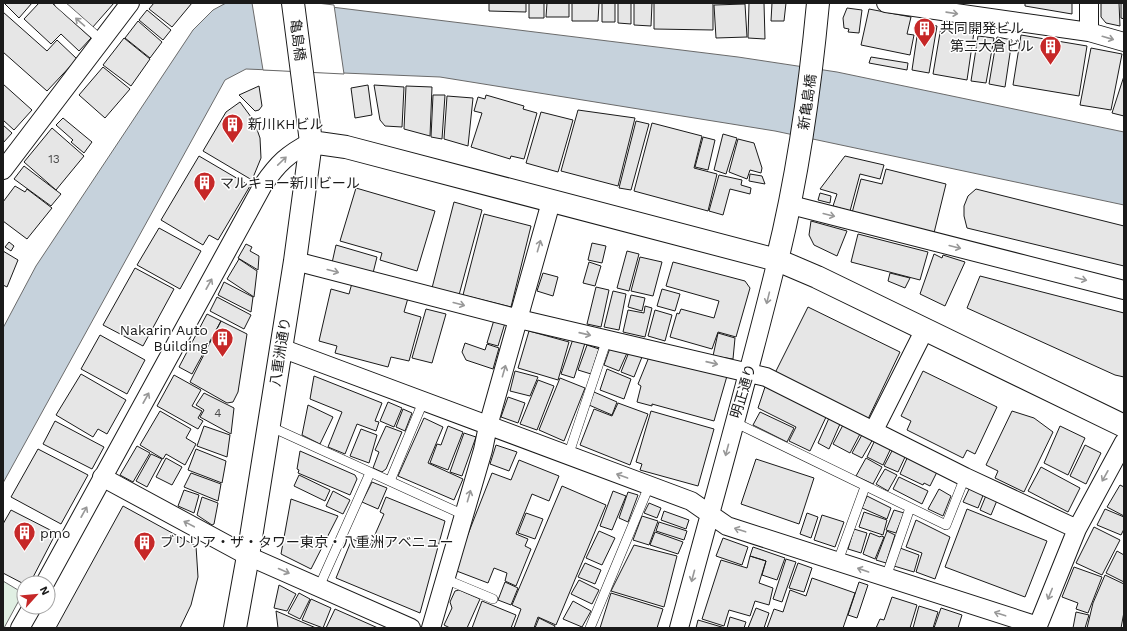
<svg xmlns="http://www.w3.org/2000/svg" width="1127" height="631" font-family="'Work Sans','Noto Sans JP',sans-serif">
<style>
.green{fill:#e0efe3;stroke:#6a6a6a}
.water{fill:#c6d2dc;stroke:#6a6a6a}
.pier{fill:#fff;stroke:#6a6a6a}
.building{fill:#e6e6e6;stroke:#1a1a1a}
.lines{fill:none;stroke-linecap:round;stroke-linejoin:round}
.lane-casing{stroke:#1a1a1a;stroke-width:10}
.street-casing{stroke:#1a1a1a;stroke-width:20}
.secondary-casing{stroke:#1a1a1a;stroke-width:24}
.lane{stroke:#fff;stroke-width:9}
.street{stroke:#fff;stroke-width:18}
.secondary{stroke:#fff;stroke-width:22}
.oneway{stroke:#989898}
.labels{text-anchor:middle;stroke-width:3;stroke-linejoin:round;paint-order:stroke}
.number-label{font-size:12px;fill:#4d4d4d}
.poi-label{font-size:14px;fill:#1a1a1a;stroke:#fff;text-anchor:start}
.street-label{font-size:14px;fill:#1a1a1a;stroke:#fff}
</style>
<rect width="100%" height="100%" fill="#fff"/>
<!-- green -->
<path class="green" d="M3,581L23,593L4,628H3Z"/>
<!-- water -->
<path class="water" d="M226,3H299L738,57L837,72L1124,132V205L775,131L440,77L246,69L225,80L3,483V328L36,266L193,30L213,10Z"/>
<!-- pier -->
<path class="pier" d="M252,3H317L334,5L344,74L263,70Z"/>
<!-- building -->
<path class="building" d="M4,3H32L19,18Z
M39,3H52L91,38L79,51L61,34L51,44L24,19Z
M64,3H114L92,28Z
M154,3H192L172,27L149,9Z
M489,3H526V12L489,11Z
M529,3H544V18H529Z
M547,3H569V17H546Z
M572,3H599L598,21H572Z
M602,3H615V22H602Z
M618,3H631V24L618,23Z
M634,3H652L651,26L634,25Z
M654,3H713V30L654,29Z
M749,3H764L765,39L748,38Z
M772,3H786L784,21H771Z
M1025,3H1072V14L1025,6Z
M1101,3H1119L1120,26L1106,23L1101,17Z
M1121,3H1124V19L1121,18Z
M745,4L747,37L716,38L714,5Z
M847,8L862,10L859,33L848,32L849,29L844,28L843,18Z
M869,9L911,17L907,34L914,35L910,55L861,45Z
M147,10L171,30L163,40L139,20Z
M3,12L47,51L57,40L77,59L47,91L3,52Z
M138,21L162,42L150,58L125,38Z
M919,23L937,26L929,73L912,70Z
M941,27L974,32L967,80L933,74Z
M1021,35L1087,46L1079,96L1013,85Z
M978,36L994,38L986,83L971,81Z
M997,37L1012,40L1005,87L989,84Z
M124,38L150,59L131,86L103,65Z
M1091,48L1122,54L1111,110L1080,105Z
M871,57L908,63L907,70L869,63Z
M103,67L130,89L105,118L79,95Z
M1124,76V116L1112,113Z
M3,84L32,110L14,130L3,120Z
M368,85L372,115L355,118L351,88Z
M374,85L404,87L402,127L385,126L380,120Z
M259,86L262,106L259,110L255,111L239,95Z
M406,86L432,87L430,136L404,129Z
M433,95H445L442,139L431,137Z
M486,95L524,106L523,109L537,113L524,159L511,156L510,159L471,147L482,113L474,111L478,97L485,99Z
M447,96L473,98L468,146L444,139Z
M240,102L254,121L260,138L261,158L252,180L203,151L226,112Z
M578,110L635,118L618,186L561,171Z
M541,112L573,120L558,172L526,163Z
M63,118L92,142L84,153L71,142L73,140L56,125Z
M636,121L649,124L631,190L619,188Z
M652,123L702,136L694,168L717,174L708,211L634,191Z
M3,125L12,133L3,143Z
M52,128L84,156L56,190L24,162Z
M723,134L737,138L726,174L714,170Z
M703,137L715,140L708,170L695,167Z
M738,139L754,143L762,168L761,173L750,170L747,179L729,172Z
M199,156L250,186L218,240L209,235L203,245L161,220Z
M845,156L884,165L880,179L860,174L850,211L833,206L837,194L820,189Z
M24,166L61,194L51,206L14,179Z
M886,169L946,184L934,233L852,213L861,179L882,184Z
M750,174L762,176L765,184L749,181Z
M719,175L742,180L741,185L751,188L750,194L730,189L723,215L709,211Z
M15,186L25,192L27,189L52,208L27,239L3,221V202Z
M356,188L435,211L417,271L380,260L382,253L340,241Z
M976,189L1124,226V266L967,228L964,216V206L968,196Z
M820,193L831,196L830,203L818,200Z
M454,202L482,210L459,295L432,288Z
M484,214L531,226L511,307L463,295Z
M811,221L847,231L837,256L814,245L809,235Z
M159,228L201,251L180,289L137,265Z
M858,234L928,252L920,280L851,262Z
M9,242L14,246L11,251L5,247Z
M592,243L606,246L602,263L588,260Z
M246,244L252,247L250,251L259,256L258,270L238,258Z
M336,245L377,257L373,273L332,263Z
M3,251L18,260L7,287L3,285Z
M627,251L639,254L629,291L617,288Z
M934,254L942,258L943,255L965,262L945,306L920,294Z
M640,257L662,262L653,296L631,291Z
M239,259L257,271L254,297L227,279Z
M589,262L601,266L595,286L583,283Z
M673,262L745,281L750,288L736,337L718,332L712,349L670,337L677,313L679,314L681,309L714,318L719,301L666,286Z
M135,268L174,289L143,346L103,325Z
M543,273L558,277L553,296L537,291Z
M890,273L910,278L905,288L888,281Z
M980,276L1124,313V377L1115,375L967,308Z
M224,282L253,297L251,312L218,295Z
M352,283L408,298L404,312L421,317L409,361L391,357L388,367L335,353L337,346L319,341L331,289L349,294Z
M596,287L609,290L601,327L587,324Z
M662,289L680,294L675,311L657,306Z
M613,291L626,294L619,330L604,327Z
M631,295L645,298L642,311L628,307Z
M217,297L251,315L244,329L210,311Z
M645,306L652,308L645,337L623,332L628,310L644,313Z
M808,307L900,352L868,419L775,373Z
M426,309L446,314L432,363L412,358Z
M655,310L672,315L665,341L648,336Z
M207,314L221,321L192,374L179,367Z
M494,320L505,323L498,346L487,343Z
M221,321L247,334L238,392L233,402L227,403L190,382Z
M529,331L569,342L558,380L518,368Z
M718,333L735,338L733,359L713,356Z
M100,335L145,360L127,394L81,369Z
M573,339L585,343L574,378L561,374Z
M465,343L485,350L487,344L499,348L493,369L466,360L462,352Z
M587,345L599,349L591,374L578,370Z
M610,348L627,353L619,371L604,365Z
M629,352L642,357L634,377L621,372Z
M649,357L727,376L714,421L652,404V406L637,402L641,386L638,384Z
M607,369L631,379L624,399L600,390Z
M515,371L538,377L530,396L510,391Z
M923,371L997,407L975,454L967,450L963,458L907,430L911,421L901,416Z
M81,374L126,400L107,434L98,429L93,437L56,415Z
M174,375L201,390L192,406L202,411L198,418L203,421L198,429L157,406Z
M314,376L382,403L375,421L379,422L376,431L357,424L345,454L328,447L342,412L310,399Z
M560,378L585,388L564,441L539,430Z
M538,380L554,386L537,430L520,424Z
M766,384L827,415L810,451L789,441L796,427L758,408Z
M594,392L617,402L612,415L589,405Z
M204,393L234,408L231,434L200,417L204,410L196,405Z
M508,397L525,403L518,423L501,417Z
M388,402L402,408L394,427L380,421Z
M618,403L648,414L630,465L580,445L594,409L612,416Z
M308,405L333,417L320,444L302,435Z
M403,409L412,413L405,431L396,427Z
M160,411L191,429L186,438L196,444L185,465L166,454L163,459L140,445Z
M651,411L714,429L698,486L640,470L642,464L636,462Z
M1012,411L1034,418L1053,432L1024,492L995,478L998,471L986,465Z
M760,412L794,428L787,442L753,425Z
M424,418L443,427L428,463L463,479L454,500L398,476Z
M829,418L840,424L829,449L818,443Z
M55,421L104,447L92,469L43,444Z
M843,425L860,434L850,453L833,444Z
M204,426L230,435L227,457L197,446Z
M386,426L402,432L386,469L382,472L373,468L379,452L375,450Z
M448,426L463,432L448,470L430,463L437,444L441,445Z
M1060,426L1085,438L1068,475L1044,463Z
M361,429L377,435L369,463L350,456Z
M464,433L476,437L462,476L450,472Z
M863,433L873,439L862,458L852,453Z
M875,440L891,448L883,465L867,457Z
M496,445L517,452L509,471L490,464Z
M1085,445L1101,453L1086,484L1070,476Z
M137,446L150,453L133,482L120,475Z
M38,449L88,475L61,524L11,497Z
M196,449L226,461L222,483L188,470Z
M893,449L906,455L898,472L884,466Z
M300,451L355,475L357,479L350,495L298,473L299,470L297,469Z
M151,454L162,459L147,487L136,481Z
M908,456L938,470L930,486L924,483L923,485L900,474Z
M166,458L182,467L172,485L156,477Z
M866,458L882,467L873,484L856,476Z
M756,459L814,478L799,524L741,504Z
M519,460L559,476L549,501L532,494L516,534L528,539L525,546L531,549L516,586L505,581L507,573L494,568L488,583L454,570L492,473L511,480Z
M1041,467L1080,488L1068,512L1028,491Z
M885,469L897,475L888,491L876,484Z
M191,473L221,484L218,501L184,487Z
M299,475L330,490L325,501L294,486Z
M899,477L928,491L922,504L893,489Z
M372,482L387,488L378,509L362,502Z
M1120,485L1124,487V516L1107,507Z
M562,486L606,505L556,625L538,617L534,628H514L521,609L512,605Z
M970,487L984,493L978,508L963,502Z
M939,489L951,496L943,516L928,509Z
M184,490L199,495L194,513L178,506Z
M333,491L350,500L343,514L326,506Z
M613,491L626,496L612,530L600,526Z
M628,492L638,495L628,522L619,518Z
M987,493L998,498L991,515L980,510Z
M867,496L891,508L887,519L862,508Z
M202,497L218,503L214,524L212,525L197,515Z
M386,497L445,521L420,613L336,578L352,539L370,546L384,514L380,512Z
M291,499L338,516L311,569L281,554Z
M649,503L661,508L657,518L644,513Z
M123,506L196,546L198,577L191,605L180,628H56Z
M967,509L1047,541L1025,597L945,567Z
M1105,509L1124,517V529L1121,535L1097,525Z
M11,510L56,533L30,583L24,584L3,573V524Z
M894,510L904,513L896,533L886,530Z
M664,511L689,520L686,529L661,520Z
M864,512L887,520L883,535L859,527Z
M526,513L543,519L535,539L518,533Z
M807,513L818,517L811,538L800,534Z
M822,515L844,522L835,547L814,540Z
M642,516L658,521L649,545L633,540Z
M916,520L950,537L935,579L916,572L922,553L906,547Z
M659,522L687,531L684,540L656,531Z
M1094,527L1120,540L1102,575L1076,563Z
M854,529L867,533L861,553L848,549Z
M599,531L615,538L602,565L586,558Z
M887,531L895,535L886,563L876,560Z
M655,532L683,542L678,554L650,545Z
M870,533L880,537L881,536L884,537L875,559L863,554Z
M723,538L748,547L742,565L716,556Z
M634,545L677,556L664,607L611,591Z
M753,547L785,558L777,580L762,575L766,561L750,556Z
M900,548L919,555L914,572L894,566Z
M1117,551L1124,555V582L1106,573Z
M750,556L766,561L759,583L773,588L769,605L755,601L750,616L729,610L724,626L702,619L721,560L747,568Z
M786,559L796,562L782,602L773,599Z
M585,563L601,570L595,584L578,577Z
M798,563L812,568L804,592L789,588Z
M1074,567L1102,577L1088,613L1076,609L1078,603L1062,597Z
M1105,575L1124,584V612L1121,628H1087L1093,603Z
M812,578L855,593L843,628H767L774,609L783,612L790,590L806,596Z
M579,580L599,590L592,604L571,594Z
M505,582L518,588L511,605L498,600Z
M859,582L868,585L857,618L848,615Z
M279,585L296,594L287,611L274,608Z
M459,590L480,599L467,628H450L444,625L452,608L450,602L455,591Z
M299,593L310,599L300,619L288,613Z
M611,593L663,609L657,628H600Z
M892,597L917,605L910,628H876L880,619L884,620Z
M311,599L331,608L323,628L302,620Z
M482,601L516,615L511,628H472Z
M573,601L591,611L582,627L563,619Z
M919,606L938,612L933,628H913Z
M756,608L769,613L764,628H748Z
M941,608L962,615L958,628H934Z
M335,609L378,628H326Z
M276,611L316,628H278Z
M1076,612L1089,615L1085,628H1073Z
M730,617L746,622L744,628H727Z
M539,618L555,626L554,628H535Z
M698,620L725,628H696Z"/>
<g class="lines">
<defs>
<path id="lane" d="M59,3L101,40
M734,422L946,525L965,477
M269,426L464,515
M568,456L607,339
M390,481L423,402
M838,561L865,487
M886,577L910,508
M445,579L493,599
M319,587L370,473
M590,628L649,486"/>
<path id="street" d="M886,3L1089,32L1124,42
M1089,3V32
M3,170L130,3
M791,205L1124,290
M295,261L519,319L766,377L965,477L1077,529
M281,348L691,501L727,526L1038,626
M874,430L925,329
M102,477L248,556L411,628
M45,583L263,185C278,163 288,154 311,142
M20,628L32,607
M431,628L483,450L488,426L551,202
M679,628C712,505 747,383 777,260
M1037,628L1077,529L1124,442"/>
<path id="secondary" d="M311,142L346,147L777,260L817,277L1124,426
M777,260C798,176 810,89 818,3
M235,628L248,556L295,261L311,142L293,3"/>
</defs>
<!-- lane casing -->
<use href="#lane" class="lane-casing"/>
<!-- street casing -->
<use href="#street" class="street-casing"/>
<!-- secondary casing -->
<use href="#secondary" class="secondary-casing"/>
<!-- lane -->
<use href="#lane" class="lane"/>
<!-- street -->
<use href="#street" class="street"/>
<!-- secondary -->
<use href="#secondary" class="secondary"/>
</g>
<!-- one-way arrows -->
<defs><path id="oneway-shaft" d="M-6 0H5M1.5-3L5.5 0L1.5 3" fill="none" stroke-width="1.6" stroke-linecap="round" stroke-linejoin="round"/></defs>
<g class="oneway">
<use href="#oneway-shaft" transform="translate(952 13) rotate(8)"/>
<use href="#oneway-shaft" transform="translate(80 22) rotate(-139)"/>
<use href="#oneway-shaft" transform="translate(1108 38) rotate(16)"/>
<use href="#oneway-shaft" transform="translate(282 161) rotate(-44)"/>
<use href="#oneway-shaft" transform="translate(829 215) rotate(14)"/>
<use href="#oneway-shaft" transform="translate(539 246) rotate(-74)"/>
<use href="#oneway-shaft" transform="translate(955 247) rotate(14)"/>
<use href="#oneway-shaft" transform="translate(333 271) rotate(15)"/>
<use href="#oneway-shaft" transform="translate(1081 279) rotate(14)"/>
<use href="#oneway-shaft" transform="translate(209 284) rotate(-61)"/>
<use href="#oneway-shaft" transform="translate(768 298) rotate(104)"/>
<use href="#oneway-shaft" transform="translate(459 304) rotate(15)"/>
<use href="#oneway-shaft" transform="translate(585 334) rotate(13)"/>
<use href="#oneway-shaft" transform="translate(712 363) rotate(13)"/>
<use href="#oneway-shaft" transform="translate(504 371) rotate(-74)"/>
<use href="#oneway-shaft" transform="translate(146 398) rotate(-61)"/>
<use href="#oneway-shaft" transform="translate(727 450) rotate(105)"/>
<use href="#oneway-shaft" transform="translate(622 476) rotate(-160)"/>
<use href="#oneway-shaft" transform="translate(1105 476) rotate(119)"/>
<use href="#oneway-shaft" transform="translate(469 496) rotate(-74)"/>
<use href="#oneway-shaft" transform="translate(84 512) rotate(-61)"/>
<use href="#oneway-shaft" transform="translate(189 524) rotate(-152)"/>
<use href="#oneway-shaft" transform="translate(740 530) rotate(-162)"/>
<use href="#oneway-shaft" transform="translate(863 570) rotate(-161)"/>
<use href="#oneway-shaft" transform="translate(284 571) rotate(24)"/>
<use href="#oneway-shaft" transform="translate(693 576) rotate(105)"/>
<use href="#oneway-shaft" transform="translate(1050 594) rotate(112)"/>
<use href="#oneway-shaft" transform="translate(1000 614) rotate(-162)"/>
</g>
<!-- icons -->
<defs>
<symbol id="building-pin" viewBox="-11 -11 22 30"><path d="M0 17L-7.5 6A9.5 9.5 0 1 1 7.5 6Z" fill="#c62828" stroke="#fff"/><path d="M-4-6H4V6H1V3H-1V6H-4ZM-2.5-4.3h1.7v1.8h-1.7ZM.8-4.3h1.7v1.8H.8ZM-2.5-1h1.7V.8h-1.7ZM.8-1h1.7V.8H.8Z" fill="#fff"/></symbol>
</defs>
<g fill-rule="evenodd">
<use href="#building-pin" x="912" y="16" width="25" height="34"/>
<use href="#building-pin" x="1038" y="34" width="25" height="34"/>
<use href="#building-pin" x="220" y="112" width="25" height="34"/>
<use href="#building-pin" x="192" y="170" width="25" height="34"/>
<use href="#building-pin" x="210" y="326" width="25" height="34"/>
<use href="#building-pin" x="12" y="520" width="25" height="34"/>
<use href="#building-pin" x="132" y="530" width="25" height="34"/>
</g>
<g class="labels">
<!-- number labels -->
<g class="number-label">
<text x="54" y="163">13</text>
<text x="218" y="417">4</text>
</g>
<!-- poi labels -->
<g class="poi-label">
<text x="940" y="33">共同開発ビル</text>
<text x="1034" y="51" text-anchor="end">第三大倉ビル</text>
<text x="248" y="129">新川KHビル</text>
<text x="220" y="188">マルキョー新川ビール</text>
<text x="208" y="335" text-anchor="end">Nakarin Auto<tspan x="208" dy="16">Building</tspan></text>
<text x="40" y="538">pmo</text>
<text x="160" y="547">ブリリア・ザ・タワー東京・八重洲アベニュー</text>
</g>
<!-- street labels -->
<g class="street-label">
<text transform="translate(298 40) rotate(83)" y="5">亀島橋</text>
<text transform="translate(807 102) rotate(-82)" y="5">新亀島橋</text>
<text transform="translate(280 352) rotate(-81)" y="5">八重洲通り</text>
<text transform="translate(743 391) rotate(-73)" y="5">明正通り</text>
</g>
</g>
<!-- border -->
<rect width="1127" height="631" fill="none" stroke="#1a1a1a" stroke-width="8"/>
<!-- north arrow -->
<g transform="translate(36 595) rotate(63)"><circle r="19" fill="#ffffff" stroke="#a3a3a3"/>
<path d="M0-3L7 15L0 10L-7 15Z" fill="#c62828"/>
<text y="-6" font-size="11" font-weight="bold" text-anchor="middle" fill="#1a1a1a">N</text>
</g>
</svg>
